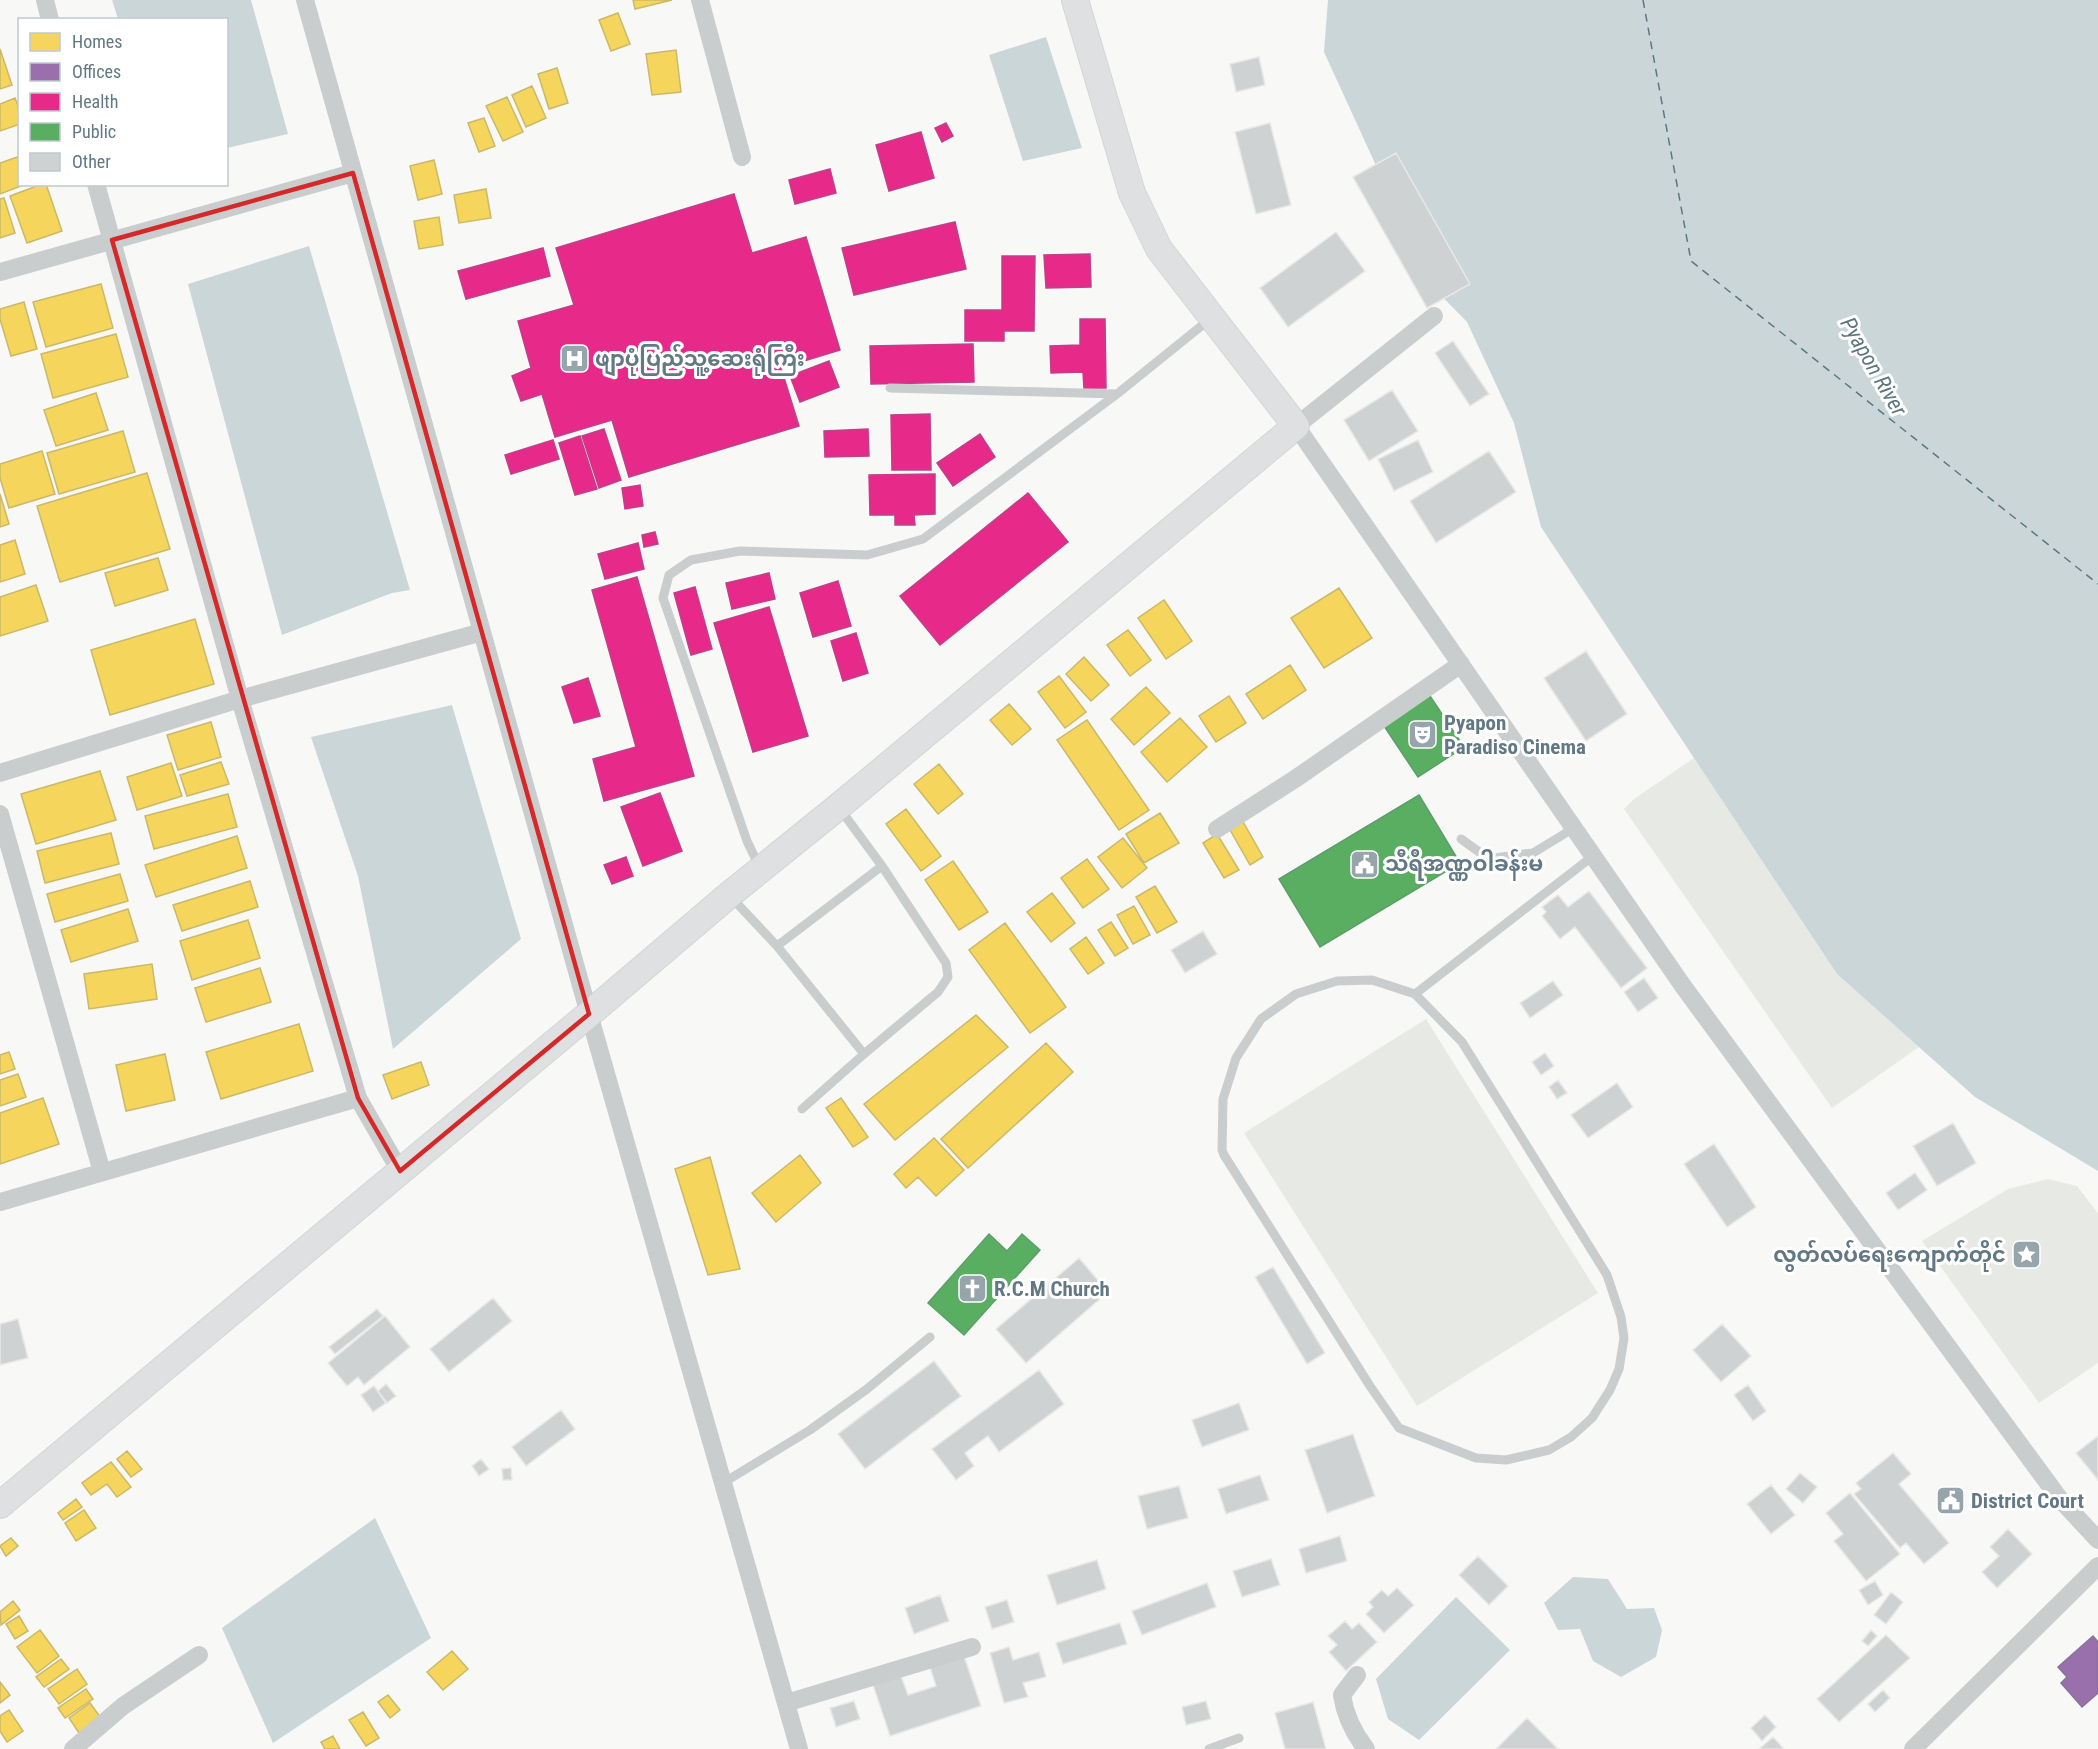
<svg xmlns="http://www.w3.org/2000/svg" width="2098" height="1749" font-family="'Roboto Condensed','Noto Sans Myanmar',sans-serif">
<style>
.green{fill:#e7eae4}
.water{fill:#cbd6d8}
.homes{fill:#f6d55c;stroke:#cab968;stroke-width:1.5}
.offices{fill:#9970ab;stroke:#88729f;stroke-width:1.5}
.health{fill:#e7298a;stroke:#bf4188;stroke-width:1.5}
.public{fill:#5aae61;stroke:#5c9e6c;stroke-width:1.5}
.lines{fill:none;stroke-linecap:round;stroke-linejoin:round}
.ferry{stroke:#5d787d;stroke-width:1.5;stroke-dasharray:8 6;stroke-linecap:butt}
.building{fill:#cfd2d2;stroke:#e8e8e6;stroke-width:1.5}
.secondary-casing{stroke:#d4d5d5;stroke-width:28}
.service{stroke:#cacdcd;stroke-width:9}
.minor{stroke:#cacdcd;stroke-width:18}
.secondary{stroke:#dfe0e1;stroke-width:26}
.marked{fill:none;stroke:#d62828;stroke-width:4.5;stroke-linejoin:round}
.labels{text-anchor:middle;stroke-width:6;stroke-linejoin:round;paint-order:stroke}
.poi-label{font-size:21px;font-weight:bold;fill:#627884;stroke:#fff;text-anchor:start}
.water-label{font-size:22px;font-style:italic;fill:#5d787d;stroke:#fff}
</style>
<rect width="100%" height="100%" fill="#f8f8f7"/>
<!-- green -->
<path class="green" d="M1694,758L1837,974L1919,1047L1832,1108L1624,809L1634,799Z
M1426,1019L1598,1293L1417,1406L1244,1133Z
M2048,1179L2077,1186L2098,1213V1363L2039,1403L1922,1241L2008,1189Z"/>
<!-- water -->
<path class="water" d="M112,0H251L288,134L227,148L226,20L118,19Z
M1328,0H2098V1171L1975,1097L1837,974L1541,527L1514,423L1467,322L1420,274L1400,218L1324,52Z
M1046,37L1082,148L1023,161L989,55Z
M309,246L410,590L392,593L282,635L188,284Z
M452,705L521,939L393,1049L358,876L311,737Z
M375,1518L431,1638L273,1743L222,1628Z
M1573,1577L1608,1579L1627,1609L1654,1608L1662,1630L1656,1657L1621,1677L1593,1661L1580,1629L1558,1630L1544,1603Z
M1456,1597L1510,1650L1419,1740L1388,1719L1376,1679Z"/>
<!-- homes -->
<path class="homes" d="M633,0H672L635,9Z
M618,13L630,44L611,51L599,20Z
M0,49L12,85L0,89Z
M676,50L681,92L652,95L646,54Z
M557,68L568,103L549,109L538,74Z
M532,86L546,118L526,127L512,95Z
M507,97L523,132L503,141L486,106Z
M15,98L20,111V124L0,131V104Z
M484,118L495,146L479,152L468,123Z
M20,156V184H26L0,194V163Z
M434,160L442,194L418,200L410,166Z
M42,184H46L62,231L27,243L10,196Z
M486,189L491,218L459,223L454,195Z
M4,198L15,233L0,238V199Z
M439,217L443,245L419,249L414,221Z
M101,284L113,328L46,347L33,302Z
M24,302L37,349L11,356L0,319V309Z
M116,334L128,377L53,398L41,354Z
M96,393L108,430L56,446L44,410Z
M123,431L135,472L59,494L47,453Z
M42,451L55,494L9,508L0,478V464Z
M147,473L170,549L60,582L37,506Z
M0,494L9,524L0,527Z
M15,540L25,574L0,582V545Z
M158,558L168,590L115,606L105,573Z
M36,585L48,621L0,636V597Z
M1339,588L1372,638L1324,668L1291,618Z
M1164,600L1192,641L1166,659L1138,618Z
M195,619L214,684L110,715L91,650Z
M1128,630L1151,660L1130,676L1107,645Z
M1084,657L1109,685L1091,701L1066,674Z
M1290,665L1306,690L1263,719L1246,694Z
M1059,676L1086,712L1065,728L1038,692Z
M1146,687L1170,713L1134,745L1111,719Z
M1229,696L1246,723L1216,742L1199,716Z
M1009,704L1031,729L1012,745L990,720Z
M1180,718L1207,747L1167,782L1141,752Z
M1087,720L1149,810L1119,830L1057,740Z
M211,722L221,757L178,770L167,735Z
M221,762L229,784L187,796L180,775Z
M171,763L182,796L137,810L127,777Z
M939,764L963,794L938,814L914,784Z
M100,771L116,820L36,844L21,794Z
M228,794L237,827L154,849L145,816Z
M906,809L941,856L921,871L886,824Z
M1160,813L1179,843L1144,863L1126,834Z
M1242,820L1263,857L1250,865L1229,828Z
M111,833L119,864L45,883L37,851Z
M1217,834L1239,870L1224,878L1203,843Z
M237,836L247,868L156,897L145,865Z
M1123,838L1147,868L1122,888L1098,857Z
M1087,859L1109,889L1083,908L1061,878Z
M953,861L988,912L959,930L925,880Z
M120,874L128,901L55,922L47,894Z
M250,881L258,907L182,931L173,905Z
M1155,886L1177,922L1157,933L1136,897Z
M1052,893L1075,923L1051,942L1027,912Z
M1134,906L1150,935L1133,944L1117,915Z
M128,909L138,941L71,962L61,930Z
M248,920L260,958L192,980L180,941Z
M1111,922L1128,948L1115,956L1098,930Z
M1005,923L1066,1007L1030,1033L969,950Z
M1086,937L1104,963L1088,974L1070,949Z
M152,964L157,999L89,1009L84,974Z
M260,968L271,1002L206,1022L195,988Z
M976,1015L1008,1047L895,1140L864,1104Z
M299,1024L313,1071L221,1099L206,1052Z
M1046,1043L1073,1072L968,1168L941,1139Z
M9,1052L15,1069L0,1074V1055Z
M165,1054L175,1100L126,1111L116,1065Z
M421,1062L429,1085L392,1099L383,1075Z
M18,1074L26,1097L0,1106V1080Z
M43,1098L59,1144L0,1164V1113Z
M841,1098L868,1137L853,1147L826,1108Z
M934,1138L964,1170L936,1196L918,1177L906,1188L894,1174Z
M800,1155L821,1183L776,1222L752,1193Z
M710,1157L740,1269L708,1275L675,1169Z
M127,1451L142,1469L131,1477L117,1459Z
M111,1462L131,1487L117,1497L107,1484L91,1495L82,1483Z
M76,1499L82,1507L63,1520L58,1513Z
M84,1510L96,1528L76,1541L65,1523Z
M11,1538L18,1546L6,1556L0,1546Z
M13,1601L20,1610L1,1625L0,1612Z
M19,1616L28,1631L15,1639L6,1624Z
M40,1630L59,1656L37,1673L17,1647Z
M452,1651L468,1669L443,1690L427,1672Z
M61,1659L69,1669L44,1687L36,1677Z
M77,1669L87,1684L59,1704L48,1689Z
M0,1682L10,1695L0,1703Z
M86,1689L93,1699L65,1718L58,1708Z
M388,1695L400,1710L390,1718L378,1702Z
M90,1703L101,1718L79,1733L69,1718Z
M9,1710L23,1731L7,1742L0,1731V1716Z
M363,1712L379,1738L366,1746L349,1720Z
M333,1736L340,1749H325L321,1742Z"/>
<!-- offices -->
<path class="offices" d="M2093,1636L2098,1642V1693L2082,1707L2061,1683L2067,1677L2058,1667Z"/>
<!-- health -->
<path class="health" d="M946,123L953,136L942,142L935,128Z
M921,132L934,178L889,191L876,145Z
M830,169L836,193L795,204L789,180Z
M734,194L752,253L806,237L840,350L781,368L799,426L629,477L612,420L555,437L542,394L521,401L512,376L531,368L518,321L574,305L556,248Z
M955,222L966,269L854,295L842,248Z
M543,248L550,276L466,299L458,271Z
M1090,254L1091,287L1046,288L1044,255Z
M1002,256H1035L1034,331H1004V341H965V310H1002Z
M1080,319H1105L1106,388H1084L1083,372L1051,373L1050,346L1080,345Z
M973,344L974,382L871,384L870,346Z
M829,361L839,387L800,402L790,376Z
M930,414L931,470H892L891,415Z
M604,429L621,480L599,488L582,436Z
M868,429L869,456L825,457L824,431Z
M980,434L995,457L953,486L937,463Z
M580,436L597,489L575,495L559,443Z
M553,440L559,459L511,474L505,455Z
M935,474V514L914,515L915,525H895V515H870L869,475Z
M640,485L643,506L625,509L622,488Z
M1028,493L1068,542L940,645L900,596Z
M655,532L658,544L644,547L642,535Z
M638,543L644,569L605,579L598,554Z
M769,573L775,599L732,609L726,583Z
M637,577L694,776L604,801L593,759L636,747L592,590Z
M838,581L851,626L813,637L800,593Z
M695,587L712,649L691,655L674,593Z
M769,607L808,736L753,752L714,623Z
M856,633L868,673L843,681L831,641Z
M588,678L600,716L574,723L562,687Z
M660,793L682,851L643,866L621,807Z
M626,857L633,876L612,884L604,865Z"/>
<!-- public -->
<path class="public" d="M1428,693L1464,747L1418,777L1382,723Z
M1419,795L1460,863L1320,947L1279,879Z
M989,1234L1007,1251L1022,1234L1040,1250L964,1335L928,1303Z"/>
<g class="lines">
<!-- ferry -->
<path class="ferry" d="M1643,0L1691,261L2098,584"/>
</g>
<!-- building -->
<path class="building" d="M1259,57L1265,85L1236,92L1230,64Z
M1270,123L1291,205L1256,214L1235,132Z
M1396,153L1470,284L1427,308L1353,177Z
M1336,232L1365,271L1288,327L1260,288Z
M1453,341L1489,394L1470,406L1435,353Z
M1392,390L1418,431L1369,461L1344,420Z
M1418,440L1433,472L1394,491L1378,459Z
M1489,451L1516,492L1436,543L1410,501Z
M1586,651L1627,714L1586,741L1544,678Z
M1589,891L1647,968L1621,988L1575,927L1560,939L1542,916L1546,912L1542,907L1558,895L1568,907Z
M1203,931L1217,954L1185,973L1171,950Z
M1644,978L1658,998L1638,1012L1624,992Z
M1553,981L1563,995L1530,1018L1520,1003Z
M1545,1053L1554,1066L1541,1075L1532,1062Z
M1558,1080L1567,1093L1557,1099L1549,1087Z
M1617,1083L1633,1107L1588,1138L1571,1115Z
M1953,1123L1976,1163L1937,1186L1913,1146Z
M1714,1144L1756,1207L1727,1227L1684,1164Z
M1915,1173L1927,1190L1898,1210L1886,1193Z
M1079,1258L1108,1292L1026,1363L996,1329Z
M1273,1267L1325,1353L1307,1364L1255,1277Z
M493,1298L512,1321L449,1372L430,1349Z
M377,1309L383,1316L335,1354L329,1347Z
M385,1316L410,1347L364,1385L358,1377L347,1386L328,1363Z
M18,1319L28,1358L0,1365V1324Z
M1722,1324L1751,1356L1721,1382L1693,1350Z
M934,1361L961,1396L865,1469L838,1434Z
M1039,1370L1064,1404L999,1452L988,1436L965,1453L974,1466L956,1480L932,1449Z
M386,1384L396,1396L387,1403L378,1391Z
M1748,1385L1766,1411L1753,1421L1734,1395Z
M374,1386L386,1403L373,1412L361,1395Z
M1239,1403L1249,1430L1202,1447L1192,1420Z
M561,1410L575,1429L526,1466L512,1447Z
M1353,1434L1375,1496L1327,1513L1305,1450Z
M2098,1436V1480L2076,1453Z
M1893,1453L1911,1474L1899,1484L1949,1543L1924,1564L1906,1543L1900,1548L1854,1494L1861,1489L1856,1483Z
M481,1459L489,1469L479,1476L472,1466Z
M511,1468L512,1480H503L502,1469Z
M1800,1473L1817,1487L1803,1503L1786,1489Z
M1260,1475L1269,1500L1226,1514L1218,1489Z
M1771,1485L1795,1515L1771,1534L1747,1504Z
M1179,1486L1188,1518L1147,1529L1138,1496Z
M1850,1493L1900,1554L1866,1581L1834,1541L1843,1534L1826,1513Z
M2008,1529L2032,1554L1997,1588L1982,1572L1999,1556L1990,1547Z
M1340,1536L1347,1561L1306,1573L1299,1549Z
M1478,1556L1508,1586L1489,1605L1459,1575Z
M1271,1559L1280,1585L1242,1597L1233,1571Z
M1097,1560L1106,1589L1057,1605L1047,1575Z
M1875,1581L1883,1595L1868,1605L1859,1590Z
M1207,1583L1216,1607L1142,1635L1132,1611Z
M1397,1588L1414,1605L1384,1633L1366,1614L1373,1607L1369,1602L1382,1590L1388,1596Z
M1891,1592L1903,1602L1886,1624L1874,1615Z
M940,1595L949,1621L914,1634L905,1608Z
M1007,1600L1014,1622L992,1629L985,1607Z
M1345,1621L1352,1629L1359,1623L1377,1642L1346,1671L1329,1652L1337,1645L1328,1636Z
M1120,1623L1127,1644L1063,1664L1056,1643Z
M1871,1630L1877,1636L1868,1646L1862,1641Z
M1886,1635L1910,1658L1839,1722L1817,1699Z
M1009,1647L1013,1660L1039,1652L1046,1677L1023,1683L1028,1697L1004,1703L990,1653Z
M963,1653L981,1706L890,1736L873,1685L901,1676L908,1695L936,1686L929,1664Z
M1883,1690L1890,1698L1875,1712L1868,1704Z
M854,1701L860,1719L836,1727L830,1708Z
M1206,1701L1211,1719L1186,1725L1182,1707Z
M1313,1702L1326,1749H1285L1275,1713Z
M1765,1715L1776,1727L1762,1741L1751,1728Z
M1527,1718L1558,1749H1496Z
M1773,1737L1784,1749H1759Z"/>
<g class="lines">
<defs>
<path id="secondary" d="M0,1505L589,1014L729,895L838,807L1296,426L1159,249L1132,193L1075,0"/>
</defs>
<!-- secondary casing -->
<use href="#secondary" class="secondary-casing"/>
<!-- service -->
<path class="service" d="M890,388L1117,394
M1461,839L1482,854L1494,858L1533,853L1574,828
M760,868L747,841L663,598L669,575L691,560L740,551L867,555L923,539L1117,394L1210,319
M730,896L777,946L864,1054L938,992L948,977L946,963L882,866L840,809
M777,946L882,866
M1372,980L1415,994L1462,1042L1607,1275L1621,1317L1624,1338L1619,1369L1610,1390L1592,1418L1571,1437L1549,1450L1506,1460L1476,1458L1399,1428L1370,1386L1224,1155L1222,1150L1223,1099L1236,1058L1261,1019L1296,994L1337,981Z
M1415,994L1593,856
M802,1109L864,1054
M723,1483L810,1430L867,1389L930,1337
M1209,1749L1239,1738"/>
<!-- minor -->
<path class="minor" d="M45,0L50,20
M305,0L589,1014L799,1749
M700,0L742,157
M96,184L240,699L358,1098L400,1171
M0,272L353,173
M1434,316L1296,426L1683,986L2059,1498L2098,1540
M0,773L240,699L482,632
M0,814L102,1172
M1217,829L1295,779L1461,664
M0,1202L358,1098
M1357,1675L1342,1695C1345,1716 1353,1732 1366,1749
M786,1703L972,1647
M73,1749L123,1706L199,1655
M1913,1749L2098,1566"/>
<!-- secondary -->
<use href="#secondary" class="secondary"/>
</g>
<!-- marked area -->
<path class="marked" d="M353,173L589,1014L400,1171L358,1098L112,240Z"/>
<!-- icons -->
<defs>
<symbol id="hospital-square" viewBox="-11 -11 22 22"><rect x="-9" y="-9" width="18" height="18" rx="4" fill="#96a5ac" stroke="#fff"/><path d="M-5-5h3v3.5h4V-5h3V5h-3V1.5h-4V5h-3Z" fill="#fff"/></symbol>
<symbol id="theatre-square" viewBox="-11 -11 22 22"><rect x="-9" y="-9" width="18" height="18" rx="4" fill="#96a5ac" stroke="#fff"/><path d="M-5-5.5Q0-4 5-5.5V0Q5 5 0 6Q-5 5-5 0ZM-3.3-2.5H-1v1.5H-3.3ZM1-2.5H3.3v1.5H1ZM-2.8 1Q0 5.5 2.8 1Z" fill="#fff"/></symbol>
<symbol id="civic-square" viewBox="-11 -11 22 22"><rect x="-9" y="-9" width="18" height="18" rx="4" fill="#96a5ac" stroke="#fff"/><path d="M-.6-6.5H3V-4.5H.6V-3L4-1V1h2V6H-6V1h2V-1L-.6-3ZM-1.2 2.5V6h2.4V2.5Z" fill="#fff"/></symbol>
<symbol id="sight-square" viewBox="-11 -11 22 22"><rect x="-9" y="-9" width="18" height="18" rx="4" fill="#96a5ac" stroke="#fff"/><path d="M0-6L1.8-2.2L6-1.7L2.9 1.2L3.7 5.4L0 3.3L-3.7 5.4L-2.9 1.2L-6-1.7L-1.8-2.2Z" fill="#fff"/></symbol>
<symbol id="church-square" viewBox="-11 -11 22 22"><rect x="-9" y="-9" width="18" height="18" rx="4" fill="#96a5ac" stroke="#fff"/><path d="M-1.2-6h2.4v3.5h3.3v2.4h-3.3V6h-2.4V-.1h-3.3v-2.4h3.3Z" fill="#fff"/></symbol>
</defs>
<g fill-rule="evenodd">
<use href="#hospital-square" x="558" y="342" width="33" height="33"/>
<use href="#theatre-square" x="1406" y="718" width="33" height="33"/>
<use href="#civic-square" x="1348" y="848" width="33" height="33"/>
<use href="#sight-square" x="2010" y="1238" width="33" height="33"/>
<use href="#church-square" x="956" y="1272" width="33" height="33"/>
<use href="#civic-square" x="1934" y="1484" width="33" height="33"/>
</g>
<g class="labels">
<!-- poi labels -->
<g class="poi-label">
<text x="595" y="366">ဖျာပုံပြည်သူ့ဆေးရုံကြီး</text>
<text x="1444" y="730">Pyapon<tspan x="1444" dy="24">Paradiso Cinema</tspan></text>
<text x="1385" y="871">သီရိအဏ္ဏဝါခန်းမ</text>
<text x="2006" y="1262" text-anchor="end">လွတ်လပ်ရေးကျောက်တိုင်</text>
<text x="994" y="1296">R.C.M Church</text>
<text x="1971" y="1508">District Court</text>
</g>
<!-- water labels -->
<g class="water-label">
<text transform="translate(1874 366) rotate(60)" y="8">Pyapon River</text>
</g>
</g>
<!-- legend -->
<rect x="18" y="18" width="210" height="168" fill="#ffffff" stroke="#c0c9ce" stroke-width="1.5"/>
<rect x="30" y="33" width="30" height="18" fill="#f6d55c" stroke="#c0c9ce" stroke-width="1.5"/>
<text x="72" y="48" font-size="18" fill="#627884">Homes</text>
<rect x="30" y="63" width="30" height="18" fill="#9970ab" stroke="#c0c9ce" stroke-width="1.5"/>
<text x="72" y="78" font-size="18" fill="#627884">Offices</text>
<rect x="30" y="93" width="30" height="18" fill="#e7298a" stroke="#c0c9ce" stroke-width="1.5"/>
<text x="72" y="108" font-size="18" fill="#627884">Health</text>
<rect x="30" y="123" width="30" height="18" fill="#5aae61" stroke="#c0c9ce" stroke-width="1.5"/>
<text x="72" y="138" font-size="18" fill="#627884">Public</text>
<rect x="30" y="153" width="30" height="18" fill="#cfd2d2" stroke="#c0c9ce" stroke-width="1.5"/>
<text x="72" y="168" font-size="18" fill="#627884">Other</text>
</svg>
